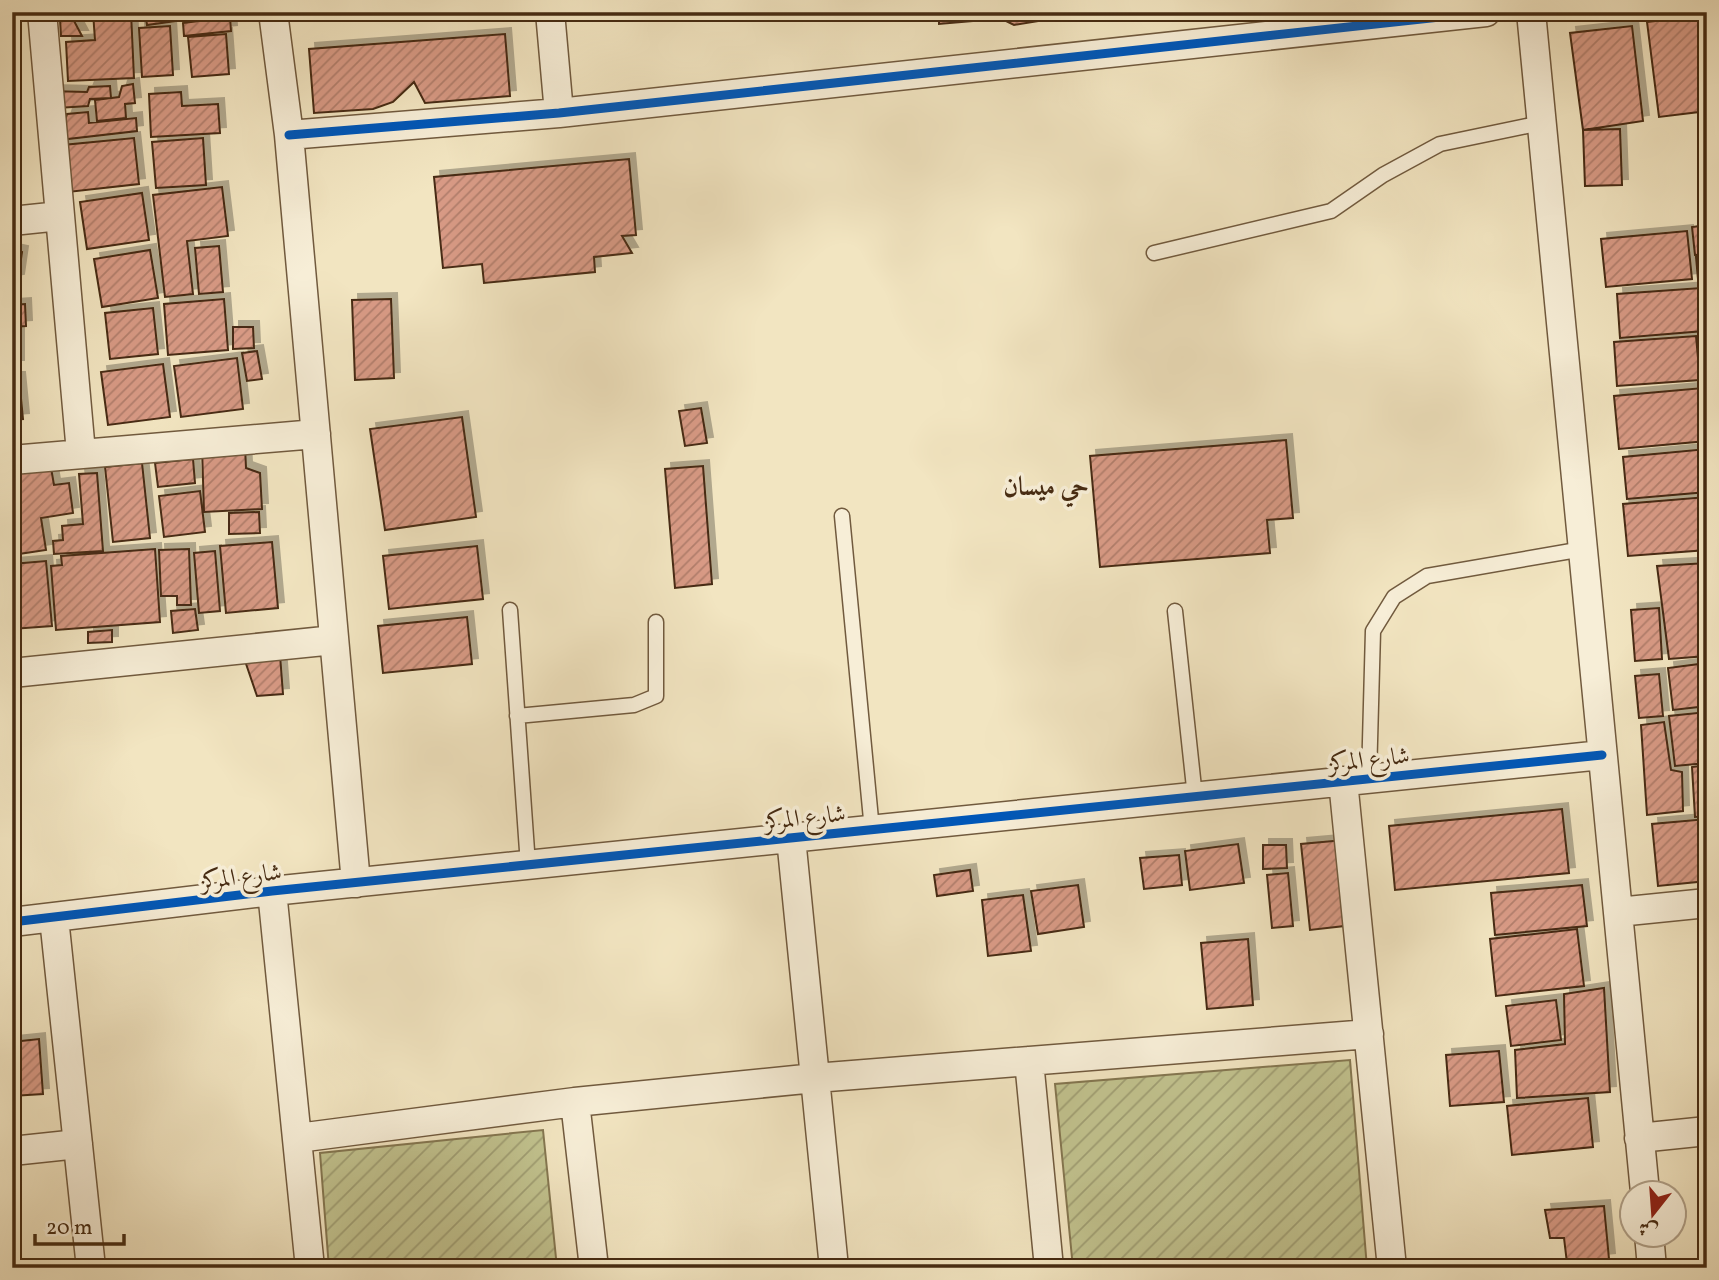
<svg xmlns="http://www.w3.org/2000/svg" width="1719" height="1280" font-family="Vollkorn,Amiri,serif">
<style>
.garden{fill:url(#garden-furrows);stroke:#847650;stroke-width:2}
.building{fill:url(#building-hatch);stroke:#462b12;stroke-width:2;filter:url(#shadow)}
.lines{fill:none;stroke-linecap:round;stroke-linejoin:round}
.lane-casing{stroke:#715a3e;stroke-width:17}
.street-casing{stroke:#715a3e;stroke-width:31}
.lane{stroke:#f7eed7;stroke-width:14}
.street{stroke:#f7eed7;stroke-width:28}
.cycleway-casing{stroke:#f7eed7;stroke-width:13}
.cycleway{stroke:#0057b8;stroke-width:9}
.labels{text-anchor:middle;stroke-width:7;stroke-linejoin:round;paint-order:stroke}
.street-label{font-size:24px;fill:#462b12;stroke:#f7eed7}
.neighbourhood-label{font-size:26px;font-weight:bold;fill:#462b12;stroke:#f7eed7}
</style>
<defs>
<pattern id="garden-furrows" width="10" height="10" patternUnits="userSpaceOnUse" patternTransform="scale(1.75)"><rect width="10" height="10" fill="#c1c28e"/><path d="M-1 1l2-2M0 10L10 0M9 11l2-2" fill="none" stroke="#9f9e73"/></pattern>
<pattern id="building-hatch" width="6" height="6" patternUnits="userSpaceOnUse" patternTransform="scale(1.75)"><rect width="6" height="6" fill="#d89a85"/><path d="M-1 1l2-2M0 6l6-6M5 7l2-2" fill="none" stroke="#b17e6b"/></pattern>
<filter id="shadow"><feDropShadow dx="6" dy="-6" stdDeviation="0" flood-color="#0004"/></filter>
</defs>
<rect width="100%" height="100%" fill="#f2e5c1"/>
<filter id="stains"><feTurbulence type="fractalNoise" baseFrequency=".00286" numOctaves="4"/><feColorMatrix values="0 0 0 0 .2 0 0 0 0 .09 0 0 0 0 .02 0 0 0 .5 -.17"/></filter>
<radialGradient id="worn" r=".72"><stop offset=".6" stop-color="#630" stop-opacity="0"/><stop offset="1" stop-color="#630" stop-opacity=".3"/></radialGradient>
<!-- garden -->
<path class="garden" d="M1350,1060L1367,1268H1073L1055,1084Z
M543,1130L557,1268H329L320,1153Z"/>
<!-- building -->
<path class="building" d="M93,12H131L134,78L68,81L66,42L95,40Z
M145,12H217L218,15L147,25Z
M903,12H934L935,17L903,18Z
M939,12H971L972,21L939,24Z
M1001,12H1044L1045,20L1014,25L1002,19Z
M1044,12H1067V18L1045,20Z
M1698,16L1707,86V111L1659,117L1647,22Z
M230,17L231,31L184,36L183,23Z
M60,19H73L82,36H61Z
M170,26L173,75L142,77L139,28Z
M1632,26L1643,121L1583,130L1570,33Z
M226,34L229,74L192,77L188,37Z
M505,34L510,96L425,103L414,82L393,102L373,109L314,113L309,49Z
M133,84L135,103L125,104L126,118L97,121L95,100L119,97L122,86Z
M110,86L111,98L90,99L88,106L57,108L49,91L87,92L89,87Z
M181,92L182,106L218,104L220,133L151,137L149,94Z
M88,112L89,123L136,118L137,131L59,140L67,114Z
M1620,129L1622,185L1585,186L1583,130Z
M134,138L139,184L68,192L63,145Z
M203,138L206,185L156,188L152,142Z
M629,159L636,235L622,236L632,253L594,257L595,272L484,283L482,264L443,268L434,177Z
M222,187L228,236L187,241L193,294L165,297L153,195Z
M142,193L149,240L87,249L80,202Z
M1707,225V254L1695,255L1692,227Z
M1687,231L1692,279L1606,287L1601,239Z
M219,246L223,292L199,294L195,248Z
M12,250L22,252L18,280L12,281Z
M150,250L158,298L102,307L94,259Z
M1707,256V279H1698L1696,257Z
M1701,288L1704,331L1620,338L1617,294Z
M224,299L228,350L168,355L164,304Z
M391,299L394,378L355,380L352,300Z
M25,304L26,326L12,327V305Z
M153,308L158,354L110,359L105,313Z
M233,327H253L254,348L233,349Z
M12,333H18V366H12Z
M1696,336L1700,380L1617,386L1614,342Z
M257,351L262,379L247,381L242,353Z
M237,358L243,409L181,417L174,366Z
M163,364L170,417L108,425L101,372Z
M12,378H19L23,419L12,420Z
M1703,388L1707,441L1619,449L1614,396Z
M701,408L707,443L685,446L679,411Z
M462,417L476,517L385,530L370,429Z
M1286,440L1293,518L1267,520L1270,553L1100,567L1090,456Z
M245,446L246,468L260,473L262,509L204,512L202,448Z
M1707,449V492L1627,499L1623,457Z
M193,459L195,483L158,487L155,463Z
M50,462L54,485L69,483L73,513L41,518L46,550L12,555V467Z
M142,463L150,538L113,542L105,467Z
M703,466L712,584L675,588L665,469Z
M97,473L103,551L54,554L53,541L63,540L62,526L83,524L79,474Z
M200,491L205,532L164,537L159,496Z
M1707,497V550L1628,556L1623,504Z
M259,512L260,533L229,534V513Z
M272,542L278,608L226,613L220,546Z
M477,546L483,599L389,609L383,556Z
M155,549L160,622L56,630L51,566L62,565L61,556Z
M189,549L191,605H177V596H161L159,550Z
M215,551L220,611L199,613L194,553Z
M46,561L52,626L12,629V564Z
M1707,563V656L1669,659L1657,566Z
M1659,608L1662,659L1635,661L1631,610Z
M195,609L198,630L173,633L171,611Z
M467,617L472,664L383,673L378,626Z
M112,630V642L88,643V632Z
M280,655L283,694L257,696L244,658Z
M1707,663V706L1673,710L1668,668Z
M1659,674L1663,716L1639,718L1635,676Z
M1707,712V763L1675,766L1669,716Z
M1664,722L1671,770L1682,772L1683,811L1647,815L1641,725Z
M1707,765V816L1695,817L1692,767Z
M1562,809L1569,873L1395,890L1389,826Z
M1707,819V881L1658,886L1652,824Z
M1344,840L1353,925L1310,930L1301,844Z
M1238,844L1244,883L1190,890L1185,851Z
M1263,845H1286L1287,868L1263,869Z
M1179,855L1182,885L1144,889L1140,858Z
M970,870L973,891L937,896L934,875Z
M1288,873L1293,926L1272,928L1267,875Z
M1078,885L1084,927L1038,934L1031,891Z
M1582,885L1587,926L1495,935L1491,893Z
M1023,895L1031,951L988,956L982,900Z
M1577,929L1584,986L1496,996L1490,939Z
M1248,939L1253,1005L1207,1009L1201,943Z
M1604,988L1610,1092L1517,1098L1515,1050L1565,1044L1564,994Z
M1556,1000L1561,1040L1511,1046L1506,1006Z
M39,1039L43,1094L12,1096V1042Z
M1499,1051L1504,1102L1450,1106L1446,1055Z
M1588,1098L1593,1147L1512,1155L1507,1106Z
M1604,1206L1609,1259L1567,1263L1564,1238H1550L1545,1210Z"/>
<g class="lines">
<defs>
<path id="lane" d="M1154,253L1331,211L1383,175L1440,144L1541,123
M842,516L872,830
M510,610L528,865
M1175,611L1195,797
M517,716L634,705L656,696V622
M1369,778L1373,631L1394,597L1427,576L1583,549"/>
<path id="street" d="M42,12L81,453
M273,12L289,135L356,883
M550,12L559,113
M1531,12L1645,1192
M289,135L559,113L1486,12
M12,221L60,216
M12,460L316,434
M12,673L334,640
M1343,781L1392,1268
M791,838L834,1268
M272,891L310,1268
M1618,912L1707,903
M54,918L91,1268
M12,922L272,891L1602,755
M1029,1061L1049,1268
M575,1102L594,1268
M298,1138L575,1102L815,1078L1369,1034
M1639,1138L1707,1131
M12,1151L78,1144
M1649,1234L1652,1268"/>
</defs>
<!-- lane casing -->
<use href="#lane" class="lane-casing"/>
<!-- street casing -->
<use href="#street" class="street-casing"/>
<!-- lane -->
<use href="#lane" class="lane"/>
<!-- street -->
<use href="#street" class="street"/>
<defs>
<path id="cycleway" d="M289,135L559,113L1486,12
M12,922L272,891L1602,755"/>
</defs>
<!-- cycleway casing -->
<use href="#cycleway" class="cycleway-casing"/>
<!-- cycleway -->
<use href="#cycleway" class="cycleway"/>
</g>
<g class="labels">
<!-- street labels -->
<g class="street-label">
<text transform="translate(1369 759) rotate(-6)" y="8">شارع المركز</text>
<text transform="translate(805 817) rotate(-6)" y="8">شارع المركز</text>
<text transform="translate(241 876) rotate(-7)" y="8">شارع المركز</text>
</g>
<!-- neighbourhood labels -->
<g class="neighbourhood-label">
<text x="1046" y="495">حي ميسان</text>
</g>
</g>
<!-- margin -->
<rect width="1719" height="1280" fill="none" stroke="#f2e5c1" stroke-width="42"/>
<rect x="14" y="14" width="1691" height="1252" fill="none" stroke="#462b12" stroke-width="3.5"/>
<rect x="21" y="21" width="1677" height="1238" fill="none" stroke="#462b12" stroke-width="2"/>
<!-- north arrow -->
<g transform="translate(1653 1214) rotate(197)"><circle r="33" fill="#f7eed7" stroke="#b0a088" stroke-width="2"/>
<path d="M0-5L12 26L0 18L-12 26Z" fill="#8f2418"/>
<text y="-10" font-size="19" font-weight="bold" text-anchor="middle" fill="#462b12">ش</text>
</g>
<!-- scale -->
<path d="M35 1234v10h89v-10" fill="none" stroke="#462b12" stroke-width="3.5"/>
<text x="46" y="1234" font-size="21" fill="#462b12" stroke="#f7eed7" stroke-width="5" paint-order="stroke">20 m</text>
<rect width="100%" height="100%" filter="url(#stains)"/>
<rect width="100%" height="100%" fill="url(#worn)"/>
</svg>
